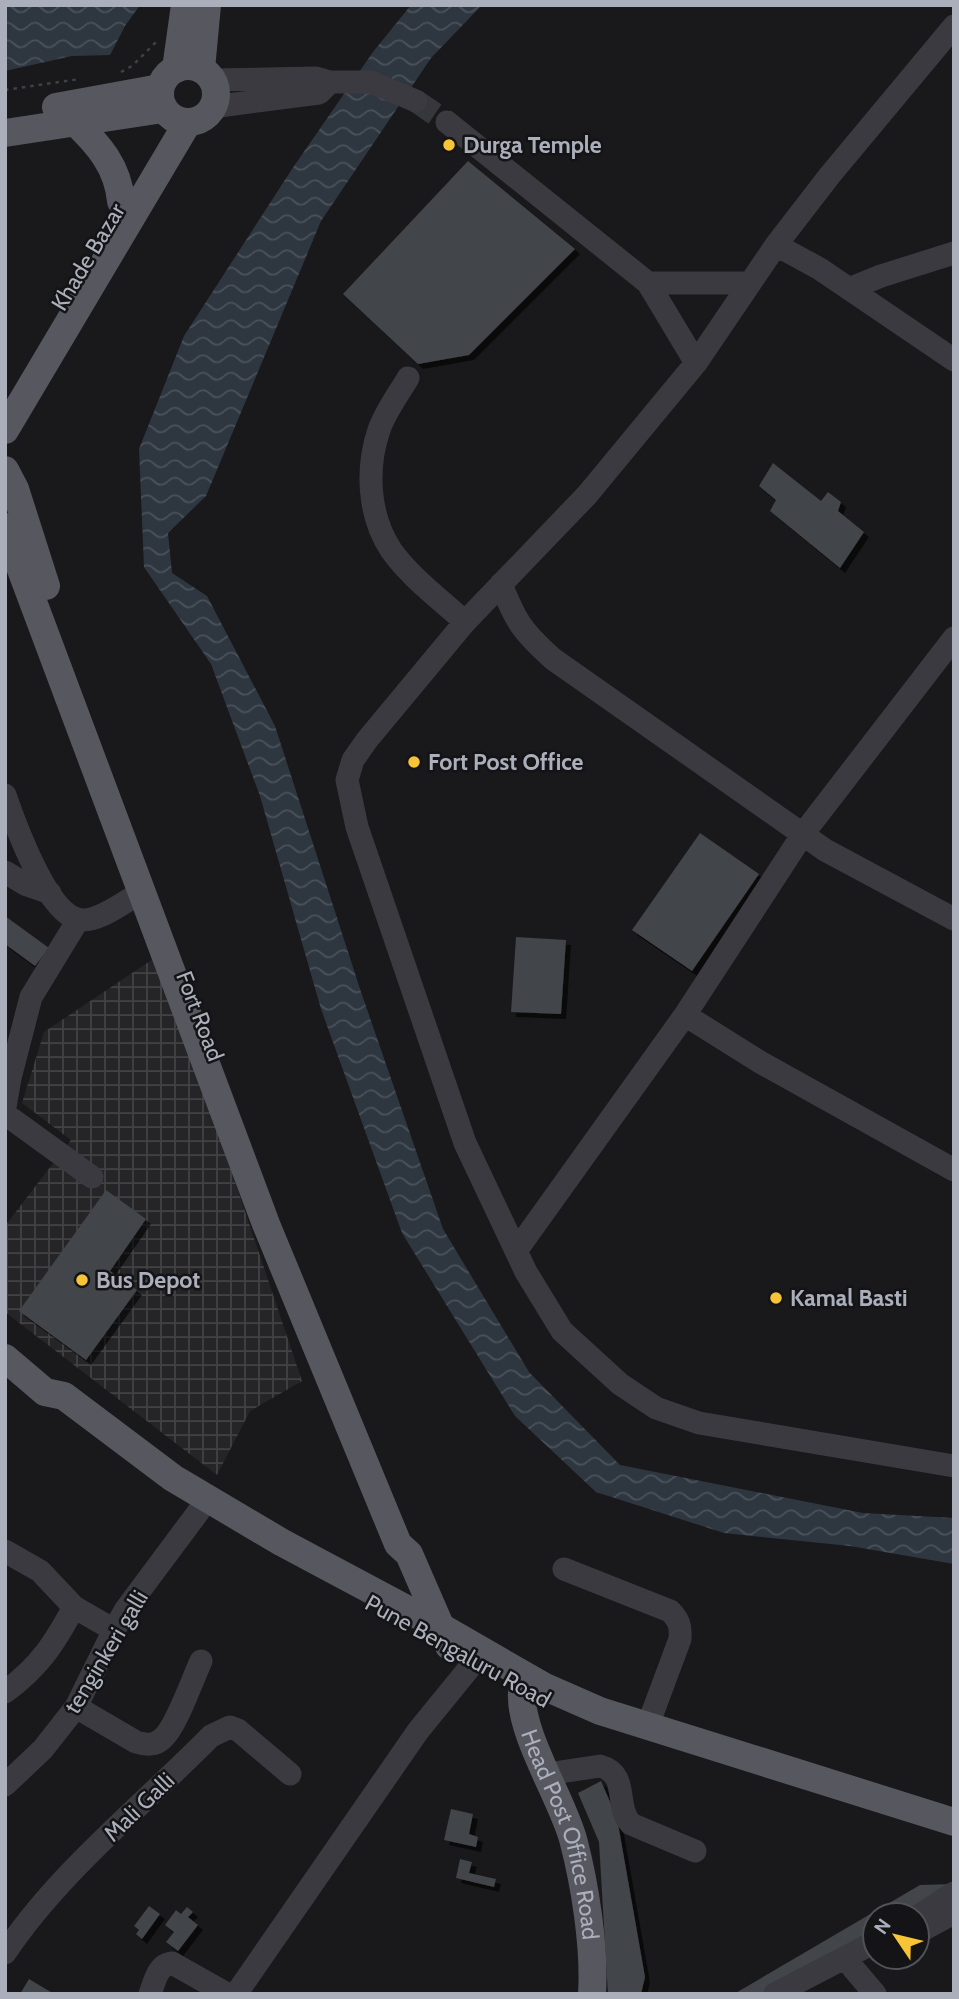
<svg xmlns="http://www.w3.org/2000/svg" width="959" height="1999" font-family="Cabin,sans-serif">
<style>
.industrial{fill:url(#industrial-grid)}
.water{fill:url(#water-waves)}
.building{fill:#434448;filter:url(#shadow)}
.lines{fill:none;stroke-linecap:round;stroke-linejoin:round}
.minor-tunnel{stroke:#36373b;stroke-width:23;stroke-dasharray:23 11;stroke-linecap:butt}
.path{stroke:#404147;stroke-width:2.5;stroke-dasharray:3.5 5;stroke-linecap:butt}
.minor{stroke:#3a3a40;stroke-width:23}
.major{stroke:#56575f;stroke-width:28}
.poi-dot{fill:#f6c436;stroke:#141416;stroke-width:2.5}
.labels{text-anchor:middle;stroke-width:5;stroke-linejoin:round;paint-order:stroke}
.poi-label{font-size:23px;font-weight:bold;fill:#abafbb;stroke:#141416;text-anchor:start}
.street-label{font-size:23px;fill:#abafbb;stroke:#141416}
</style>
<defs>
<pattern id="industrial-grid" width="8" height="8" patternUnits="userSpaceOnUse" patternTransform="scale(1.75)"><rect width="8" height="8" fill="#252528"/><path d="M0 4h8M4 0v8" fill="none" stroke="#424245"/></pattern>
<pattern id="water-waves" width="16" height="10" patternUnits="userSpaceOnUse" patternTransform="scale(1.75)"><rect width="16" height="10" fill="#2e3740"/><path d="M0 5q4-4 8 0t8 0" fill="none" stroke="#4a515a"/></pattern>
<filter id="shadow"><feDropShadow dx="5" dy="5" stdDeviation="0" flood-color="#0009"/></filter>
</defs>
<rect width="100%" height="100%" fill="#19191b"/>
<!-- industrial -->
<path class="industrial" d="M159,955L302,1381L250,1411L217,1475L5,1312V1226L71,1140L22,1103L44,1032Z"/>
<!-- water -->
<path class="water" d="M5,5H140L125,26L110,55L72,56L5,71Z
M411,5H482L431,58L321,221L206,496L168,533L172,573L207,596L275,726L360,989L443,1229L529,1372L620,1465L863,1513L954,1518V1564L850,1546L724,1533L596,1492L515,1416L402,1233L321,1009L260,796L211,664L144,567L139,449L184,336L292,169L373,52Z"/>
<!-- building -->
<path class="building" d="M468,161L575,249L469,355L418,364L343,294Z
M773,463L821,501L828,492L841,502L838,511L864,532L840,568L770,511L776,500L759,486Z
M700,833L759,874L692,971L632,930Z
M5,916L49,948L35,966L5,944Z
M516,937L566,940L561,1014L511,1012Z
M106,1190L146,1219L110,1271L137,1290L86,1360L19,1311Z
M601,1781L617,1818L645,1977L641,1994H608L599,1842L578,1793Z
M451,1809L473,1814L469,1834L478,1837L476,1847L444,1840Z
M460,1859L472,1862L469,1873L496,1879L494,1887L456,1878Z
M954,1884L902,1915H875V1931L765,1994H734L920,1885Z
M149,1906L160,1914L142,1939L136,1934L139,1930L134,1926Z
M187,1907L193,1912L188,1917L198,1925L178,1951L166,1942L174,1932L165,1925L176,1910L181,1914Z
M29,1979L54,1994H20Z"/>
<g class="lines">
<!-- minor-tunnel -->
<path class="minor-tunnel" d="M416,101L447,122"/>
<!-- path -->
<path class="path" d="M121,72L132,66L158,40
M5,90L80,79"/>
<!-- minor -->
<path class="minor" d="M954,26L830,175L776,245L696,363L587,495L465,622L367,740L353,760L347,780L357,827L465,1143L526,1272L562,1331L620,1384L656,1408L699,1423L954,1466
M212,80L316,78L330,82H371L416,101
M212,107L319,93L330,82
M447,122L648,283L696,363
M776,245L820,269L954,360
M648,283H750
M849,289L881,276L954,253
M408,378C398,395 385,412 379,430C366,468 368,515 391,550C410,577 440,599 465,622
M501,584C516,622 522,631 553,659L825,850L954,919
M5,795C15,824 46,910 77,919C95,925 126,901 141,892
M5,872L27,885L50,893
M685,1015L760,1062L954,1170
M5,1107L10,1078L31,997L78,920
M5,1114L92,1177
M516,1251L685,1015L803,834L954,638
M5,1551L40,1571L74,1607L114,1630
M564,1569L670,1611C679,1620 681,1626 680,1639L648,1725
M5,1692C40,1666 54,1644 74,1607
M76,1707L136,1742C146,1745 155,1746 163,1738C176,1727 193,1678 201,1661
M547,1774L600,1766C630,1774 614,1806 631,1824L695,1851
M5,1785L43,1749L76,1707L114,1630L126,1609L199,1511
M917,1917L954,1893
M917,1933L954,1913
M5,1953C58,1873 143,1805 211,1736L230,1727L238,1730L290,1774
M853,1968L875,1994
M150,1994C155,1981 157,1965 172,1963L227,1994
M236,1994L418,1731L475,1661
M775,1994L875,1942"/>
<!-- major -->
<g class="major">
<circle cx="188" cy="94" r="28"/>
<path d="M176,69L185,5"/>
<path d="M201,69L207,5"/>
<path d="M56,107L160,88"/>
<path d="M75,122C99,145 118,167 121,201"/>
<path d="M5,133L163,109"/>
<path d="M5,430L188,122"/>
<path d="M5,470L15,489L46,586"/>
<path d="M5,527L266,1224L398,1544L409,1554L449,1646"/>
<path d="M5,1358L45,1392L64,1396L173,1478L281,1542L444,1629L543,1686L600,1711L954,1822"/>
<path id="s1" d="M527,1678C525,1682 522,1688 522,1693C519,1732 562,1799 573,1839C585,1884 595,1948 592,1994"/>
</g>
</g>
<!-- markers -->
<g class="poi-dot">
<circle cx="449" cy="145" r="7"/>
<circle cx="414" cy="762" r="7"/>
<circle cx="82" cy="1280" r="7"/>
<circle cx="776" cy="1298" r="7"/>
</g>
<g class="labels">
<!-- poi labels -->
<g class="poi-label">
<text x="463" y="153">Durga Temple</text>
<text x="428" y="770">Fort Post Office</text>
<text x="96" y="1288">Bus Depot</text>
<text x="790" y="1306">Kamal Basti</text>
</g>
<!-- street labels -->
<g class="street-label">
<text transform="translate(88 257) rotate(-59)" y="8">Khade Bazar</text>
<text transform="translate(200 1016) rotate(69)" y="8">Fort Road</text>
<text transform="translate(458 1651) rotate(29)" y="8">Pune Bengaluru Road</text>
<text transform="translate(106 1652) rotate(-59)" y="8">tenginkeri galli</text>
<text transform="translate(139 1807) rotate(-44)" y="8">Mali Galli</text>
<text dy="8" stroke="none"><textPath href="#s1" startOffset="164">Head Post Office Road</textPath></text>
</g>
</g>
<!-- border -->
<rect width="959" height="1999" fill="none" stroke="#abafbb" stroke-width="14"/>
<!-- north arrow -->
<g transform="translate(896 1936) rotate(305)"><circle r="33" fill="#141416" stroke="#505258" stroke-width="2"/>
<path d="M0-5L12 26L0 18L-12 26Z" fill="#f6c436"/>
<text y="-10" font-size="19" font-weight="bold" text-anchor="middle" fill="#abafbb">N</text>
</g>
</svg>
